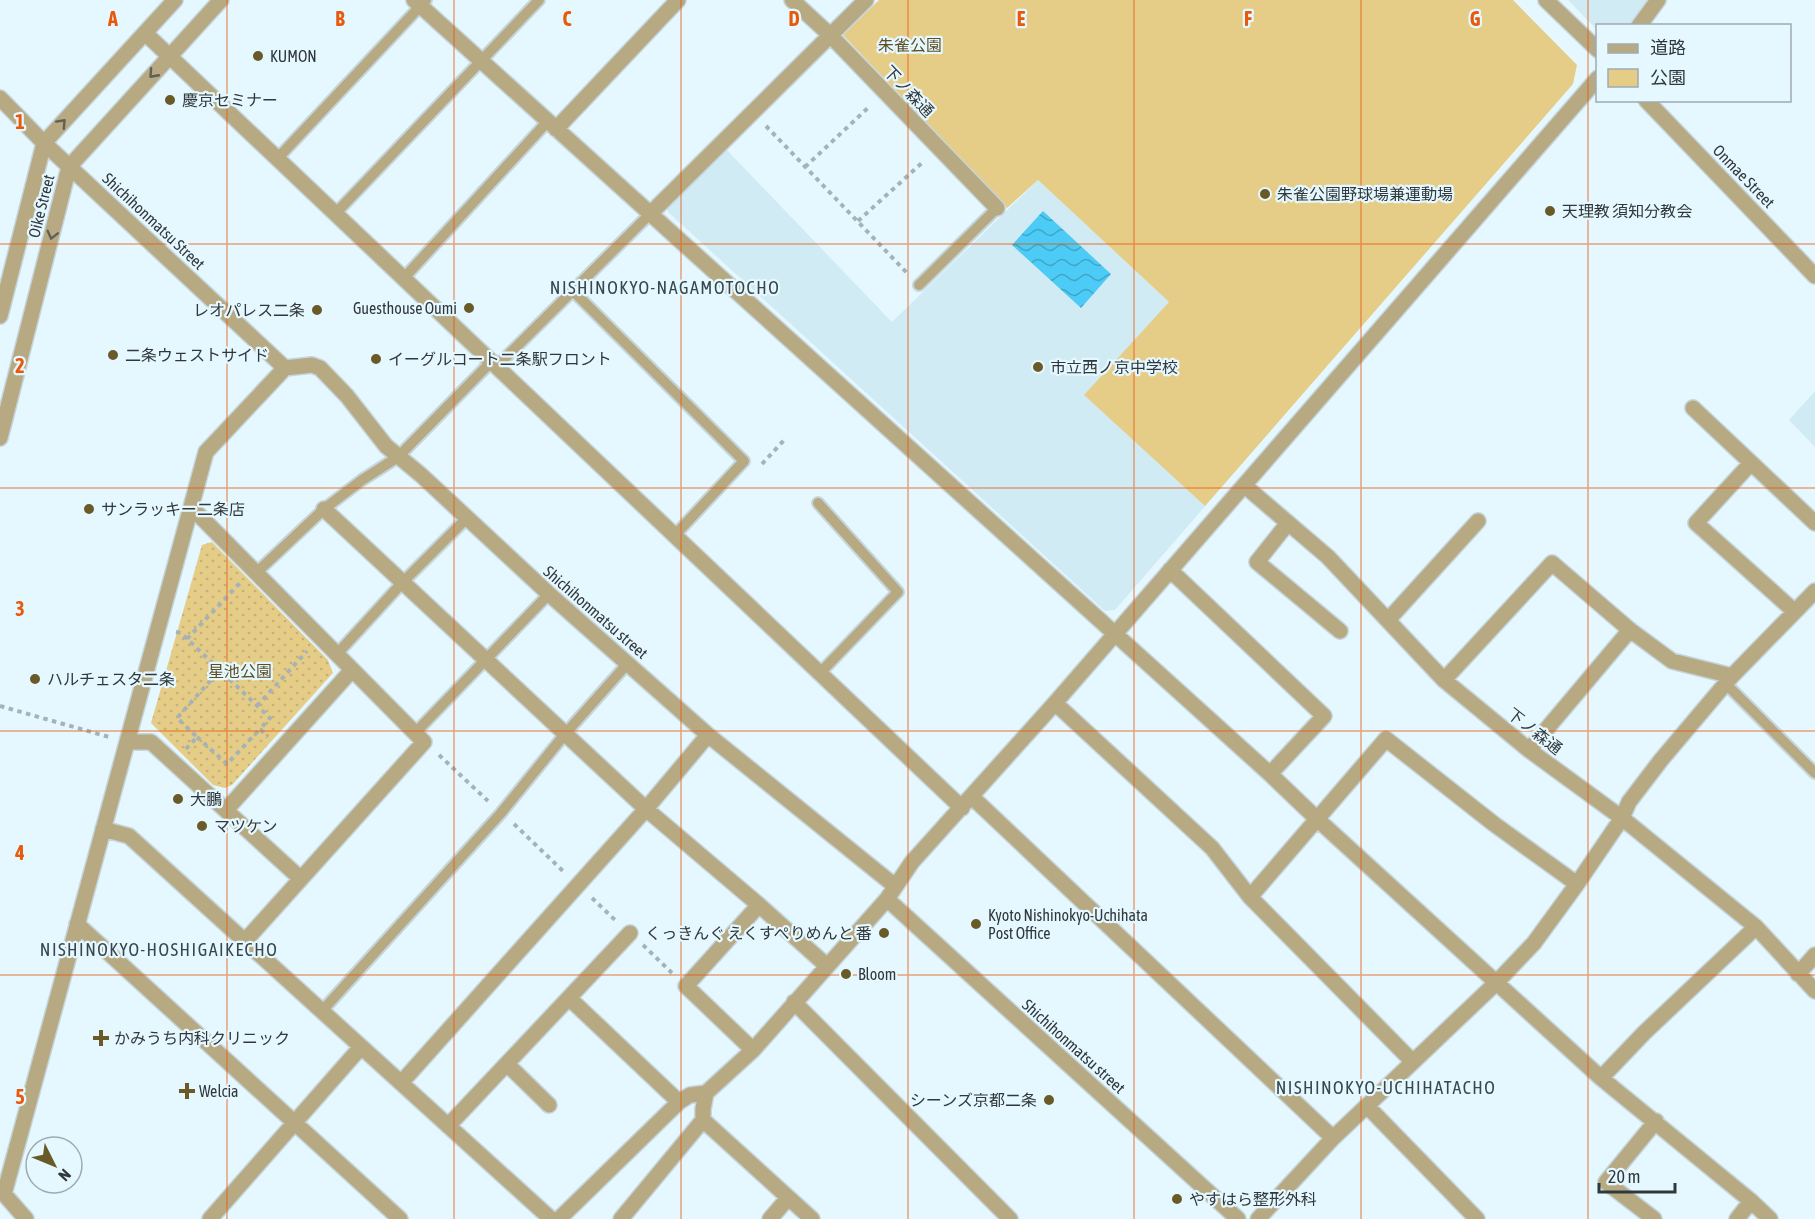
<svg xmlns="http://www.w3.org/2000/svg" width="1815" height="1219" font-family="'Asap Condensed','Noto Sans JP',sans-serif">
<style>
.built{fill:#d1ebf5}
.green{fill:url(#green-dots)}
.pitch{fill:#e5cd88}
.water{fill:url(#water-waves)}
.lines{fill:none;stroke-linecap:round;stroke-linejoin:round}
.service-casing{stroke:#c5d5dc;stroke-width:14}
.minor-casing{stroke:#c5d5dc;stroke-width:18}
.tertiary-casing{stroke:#c5d5dc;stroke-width:18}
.path{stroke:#a5b3b8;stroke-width:4;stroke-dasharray:4.5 4.5;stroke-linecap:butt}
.service{stroke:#b7a982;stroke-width:10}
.minor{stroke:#b7a982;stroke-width:15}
.tertiary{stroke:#b7a982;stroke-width:15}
.oneway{stroke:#606054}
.grid{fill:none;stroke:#e8590c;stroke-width:1.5;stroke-opacity:0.55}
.poi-dot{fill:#6a5a27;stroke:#e6f8ff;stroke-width:2}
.labels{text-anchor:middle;stroke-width:4.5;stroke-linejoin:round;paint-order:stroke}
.park-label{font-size:16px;fill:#5d4f25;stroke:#e6f8ff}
.poi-label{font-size:16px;fill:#31383b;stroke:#e6f8ff;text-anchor:start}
.street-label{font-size:16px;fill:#31383b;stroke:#e6f8ff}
.neighbourhood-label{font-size:18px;letter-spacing:1.5px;fill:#38474c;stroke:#e6f8ff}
.grid-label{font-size:20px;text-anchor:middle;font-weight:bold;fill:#e8590c;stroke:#e6f8ff;stroke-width:4.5;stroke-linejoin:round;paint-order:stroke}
</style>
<defs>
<pattern id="green-dots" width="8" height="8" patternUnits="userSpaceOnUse" patternTransform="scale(1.5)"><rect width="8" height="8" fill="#e5cd88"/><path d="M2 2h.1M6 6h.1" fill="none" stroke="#c5b176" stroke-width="1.8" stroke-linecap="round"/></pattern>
<pattern id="water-waves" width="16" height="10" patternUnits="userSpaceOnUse" patternTransform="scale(1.5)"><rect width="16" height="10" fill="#4bcbf5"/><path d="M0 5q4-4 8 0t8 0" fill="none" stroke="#3fa6c8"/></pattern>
</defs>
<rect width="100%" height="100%" fill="#e6f8ff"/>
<!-- built -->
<path class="built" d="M1568,0H1648L1630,25L1598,26L1597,30Z
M723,146L892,322L1038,180L1287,412L1115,610L1105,611L668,212V199Z
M1815,391V447L1789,420Z"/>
<!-- green -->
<path class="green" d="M212,542L328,660L333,673L232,785L225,788L213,785L151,723L202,545Z"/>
<!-- pitch -->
<path class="pitch" d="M879,0H1513L1577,65L1573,84L1205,506L1084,395L1169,302L1038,180L1007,208L843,35Z"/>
<!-- water -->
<path class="water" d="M1043,211L1111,274L1081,308L1012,245Z"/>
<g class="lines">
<defs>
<path id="service" d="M277,159L426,0
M335,214L539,0
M403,279L548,121
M919,285L997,208
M573,291L744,461L675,535
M496,367L650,214
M818,503L898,592L821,672
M256,573L324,509L362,480L398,457L491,362
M337,654L402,583L467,518
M1726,684L1815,773
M415,733L549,594
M322,1011L501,813L565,734L628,663"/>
<path id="minor" d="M414,0L1270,774L1317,819L1601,1078L1751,1201L1770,1219
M792,0L830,35L997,208
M1639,26L1658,0
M145,33L962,808
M556,129L678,0
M650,214L866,0
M1693,408L1815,523
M1751,463L1696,523L1794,611
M1245,486L1328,557L1444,680L1529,750L1622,818L1756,927L1815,991
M191,507L424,742L245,941
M324,509L646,809L759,905L827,966
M1288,523L1257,562L1340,631
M1170,570L1324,716L1270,774
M1388,620L1478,521
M1444,680L1552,563L1630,630L1672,661L1732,676
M1055,703L1212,848L1250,897L1413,1062
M127,742H151L301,879
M1529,750L1630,630
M972,797L1333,1138
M226,810L352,670
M103,829L129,836L551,1219
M1250,897L1386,739L1494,824L1577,884
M887,899L1238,1219
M77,924L400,1219
M1798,974L1815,955
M569,998L679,1102
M794,1002L1010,1219
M753,1050L686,986L759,905
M507,1064L549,1105
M1601,1078L1644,1033L1756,927
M401,1083L646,809L708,735
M1367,1106L1477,1219
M703,1120L812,1219
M448,1126L630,933
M26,1219L4,1194L206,452L285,368L312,365L320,368L347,396L386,446L421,475L549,594L708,735L895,886
M210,1219L361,1047
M559,1219L679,1102L690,1095L706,1093
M621,1219L703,1120V1109L706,1093L753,1050L887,899L912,862L1055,703L1598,78
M770,1219L788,1198
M1258,1219L1333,1138L1496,983L1534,943L1577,884L1622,818L1629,802L1661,760L1732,676L1815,591
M1654,1219L1606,1182L1656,1121
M1737,1219L1751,1201"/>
<path id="tertiary" d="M1546,0L1598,50
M0,98L44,143L285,368
M1646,100L1815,276
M0,316L44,143L175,0
M0,438L69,167L221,0"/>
</defs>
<!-- service casing -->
<use href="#service" class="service-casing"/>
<!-- minor casing -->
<use href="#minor" class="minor-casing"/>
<!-- tertiary casing -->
<use href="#tertiary" class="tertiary-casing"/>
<!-- path -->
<path class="path" d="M766,126L908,274
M805,167L870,106
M858,221L924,161
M762,464L786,438
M176,632L181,633L270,718L260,729L268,737
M187,639L240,583
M0,706L109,737
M257,706L307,651
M197,737L227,764L260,729
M186,749L197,737L177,718L219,671
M439,755L488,801
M514,824L565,873
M592,898L615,920
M643,945L672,973"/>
<!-- service -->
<use href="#service" class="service"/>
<!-- minor -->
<use href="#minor" class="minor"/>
<!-- tertiary -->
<use href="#tertiary" class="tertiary"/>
</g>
<!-- one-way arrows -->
<defs><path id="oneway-chevron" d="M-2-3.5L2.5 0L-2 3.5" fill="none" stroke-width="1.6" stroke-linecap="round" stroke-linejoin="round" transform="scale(1.5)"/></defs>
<g class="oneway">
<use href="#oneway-chevron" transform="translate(153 74) rotate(132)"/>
<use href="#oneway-chevron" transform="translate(62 123) rotate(-47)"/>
<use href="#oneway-chevron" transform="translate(52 235) rotate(104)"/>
</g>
<!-- grid -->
<path class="grid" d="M227,0V1219M454,0V1219M681,0V1219M908,0V1219M1134,0V1219M1361,0V1219M1588,0V1219M0,244H1815M0,488H1815M0,731H1815M0,975H1815"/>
<!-- markers -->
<g class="poi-dot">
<circle cx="258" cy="56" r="6"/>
<circle cx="170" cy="100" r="6"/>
<circle cx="1265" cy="194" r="6"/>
<circle cx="1550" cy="211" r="6"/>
<circle cx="469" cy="308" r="6"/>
<circle cx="317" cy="310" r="6"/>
<circle cx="113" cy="355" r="6"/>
<circle cx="376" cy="359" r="6"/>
<circle cx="1038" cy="367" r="6"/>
<circle cx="89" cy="509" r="6"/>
<circle cx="35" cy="679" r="6"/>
<circle cx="178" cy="799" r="6"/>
<circle cx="202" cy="826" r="6"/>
<circle cx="976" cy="924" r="6"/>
<circle cx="884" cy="933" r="6"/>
<circle cx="846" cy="974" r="6"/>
<path d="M98 1029h6v6h6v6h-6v6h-6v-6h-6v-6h6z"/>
<path d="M184 1082h6v6h6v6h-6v6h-6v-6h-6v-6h6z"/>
<circle cx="1049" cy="1100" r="6"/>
<circle cx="1177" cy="1199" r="6"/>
</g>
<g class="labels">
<!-- park labels -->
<g class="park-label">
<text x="910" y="51">朱雀公園</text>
<text x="240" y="677">星池公園</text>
</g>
<!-- poi labels -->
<g class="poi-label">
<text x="270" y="62">KUMON</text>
<text x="182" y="106">慶京セミナー</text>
<text x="1277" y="200">朱雀公園野球場兼運動場</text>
<text x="1562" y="217">天理教 須知分教会</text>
<text x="457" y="314" text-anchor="end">Guesthouse Oumi</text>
<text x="305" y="316" text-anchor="end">レオパレス二条</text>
<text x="125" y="361">二条ウェストサイド</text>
<text x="388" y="365">イーグルコート二条駅フロント</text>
<text x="1050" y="373">市立西ノ京中学校</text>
<text x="101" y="515">サンラッキー二条店</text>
<text x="47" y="685">ハルチェスタ二条</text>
<text x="190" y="805">大鵬</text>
<text x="214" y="832">マツケン</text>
<text x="988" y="921">Kyoto Nishinokyo-Uchihata<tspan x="988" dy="18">Post Office</tspan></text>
<text x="872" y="939" text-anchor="end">くっきんぐ えくすぺりめんと 番</text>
<text x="858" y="980">Bloom</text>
<text x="114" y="1044">かみうち内科クリニック</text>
<text x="199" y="1097">Welcia</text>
<text x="1037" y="1106" text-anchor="end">シーンズ京都二条</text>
<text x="1189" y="1205">やすはら整形外科</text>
</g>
<!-- street labels -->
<g class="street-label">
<text transform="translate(909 91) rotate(46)" y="6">下ノ森通</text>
<text transform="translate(1744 176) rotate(46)" y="6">Onmae Street</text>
<text transform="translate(41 206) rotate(-76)" y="6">Oike Street</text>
<text transform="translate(154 221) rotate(43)" y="6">Shichihonmatsu Street</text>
<text transform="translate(596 612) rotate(41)" y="6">Shichihonmatsu street</text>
<text transform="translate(1535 731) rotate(38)" y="6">下ノ森通</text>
<text transform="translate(1074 1046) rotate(42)" y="6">Shichihonmatsu street</text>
</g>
<!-- neighbourhood labels -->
<g class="neighbourhood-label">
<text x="665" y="294">NISHINOKYO-NAGAMOTOCHO</text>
<text x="159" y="956">NISHINOKYO-HOSHIGAIKECHO</text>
<text x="1386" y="1094">NISHINOKYO-UCHIHATACHO</text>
</g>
</g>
<g class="grid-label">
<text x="113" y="26">A</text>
<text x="340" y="26">B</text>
<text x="567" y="26">C</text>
<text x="794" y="26">D</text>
<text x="1021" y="26">E</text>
<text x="1248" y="26">F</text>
<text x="1475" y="26">G</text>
<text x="20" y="129">1</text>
<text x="20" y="373">2</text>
<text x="20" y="616">3</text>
<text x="20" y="860">4</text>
<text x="20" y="1104">5</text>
</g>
<!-- legend -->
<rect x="1596" y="24" width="195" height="78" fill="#e6f8ff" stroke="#9eabb1" stroke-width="1.5"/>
<rect x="1608" y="44" width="30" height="9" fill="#b7a982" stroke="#9eabb1" stroke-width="1.5"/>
<text x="1650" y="54" font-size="18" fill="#31383b">道路</text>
<rect x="1608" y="69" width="30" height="18" fill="#e5cd88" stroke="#9eabb1" stroke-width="1.5"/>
<text x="1650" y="84" font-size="18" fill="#31383b">公園</text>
<!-- north arrow -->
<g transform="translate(54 1165) rotate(133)"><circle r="28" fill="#e6f8ff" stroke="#9eabb1" stroke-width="1.5"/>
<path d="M0-4.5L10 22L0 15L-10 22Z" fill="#6a5a27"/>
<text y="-9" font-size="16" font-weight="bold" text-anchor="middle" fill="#31383b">N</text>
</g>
<!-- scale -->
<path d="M1599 1183v9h76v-9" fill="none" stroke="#31383b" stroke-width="3"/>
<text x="1608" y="1183" font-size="18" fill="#31383b" stroke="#e6f8ff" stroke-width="4.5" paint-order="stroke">20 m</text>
</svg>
